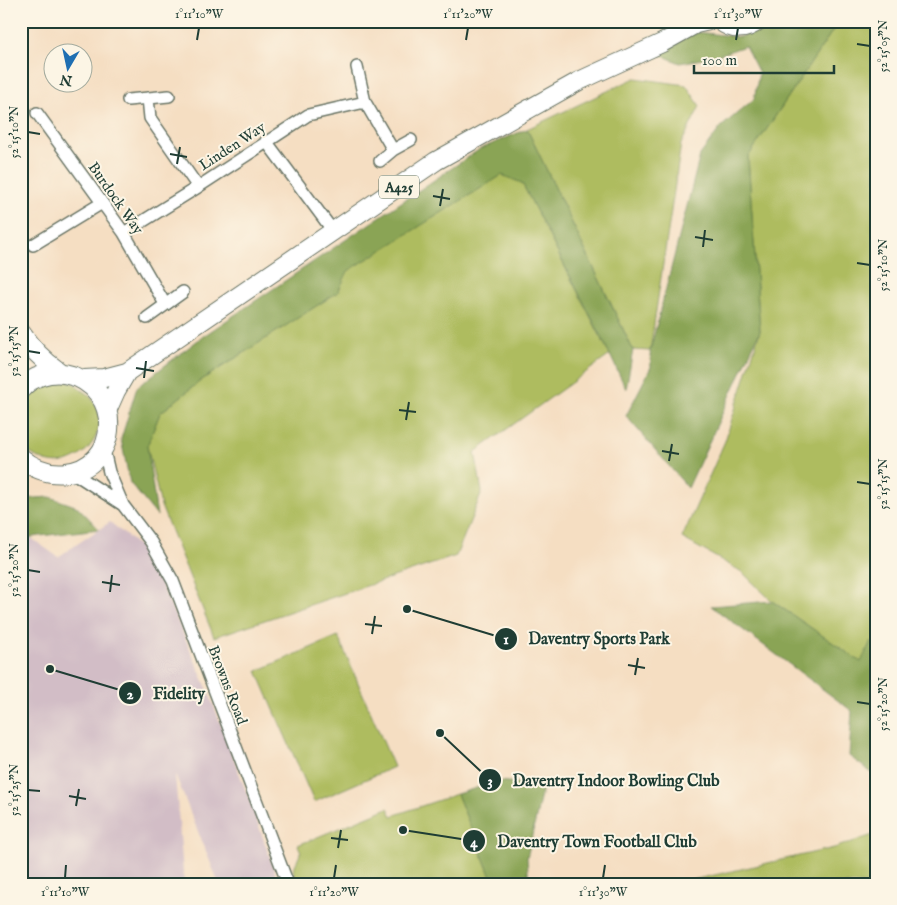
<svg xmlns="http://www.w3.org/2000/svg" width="897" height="905" font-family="'IM FELL English',serif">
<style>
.industrial{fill:#d2bdc6}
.green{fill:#aebc5e;stroke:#667c49}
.forest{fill:#8aa455;stroke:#547044}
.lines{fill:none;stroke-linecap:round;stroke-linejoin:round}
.minor-casing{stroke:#6a7566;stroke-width:14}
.primary-casing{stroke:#6a7566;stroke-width:20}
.trunk-casing{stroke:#6a7566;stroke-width:21}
.minor{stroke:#fff;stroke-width:11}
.primary{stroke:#fff;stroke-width:18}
.trunk{stroke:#fff;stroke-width:19}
.ticks{fill:none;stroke:#1f3d34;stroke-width:2}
.labels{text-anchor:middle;stroke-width:4;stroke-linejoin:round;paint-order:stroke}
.shield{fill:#fcf5e5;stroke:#617469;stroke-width:1}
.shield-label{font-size:14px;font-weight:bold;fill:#1f3d34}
.street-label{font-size:15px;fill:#1f3d34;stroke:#fcf5e5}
.leader{fill:none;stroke:#1f3d34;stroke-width:2}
.callout-dot{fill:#1f3d34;stroke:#fcf5e5;stroke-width:2}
.mark-label{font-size:15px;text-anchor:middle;font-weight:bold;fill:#fff}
.callout-label{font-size:16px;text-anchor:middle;font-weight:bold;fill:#1f3d34;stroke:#fcf5e5;stroke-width:4;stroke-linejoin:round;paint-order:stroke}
.neatline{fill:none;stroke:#1f3d34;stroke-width:2}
.ticks-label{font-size:12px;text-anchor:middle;fill:#1f3d34}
</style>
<rect width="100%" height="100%" fill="#fcf5e5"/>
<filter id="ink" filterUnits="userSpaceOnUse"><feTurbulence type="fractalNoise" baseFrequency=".02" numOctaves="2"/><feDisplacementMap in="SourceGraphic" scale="10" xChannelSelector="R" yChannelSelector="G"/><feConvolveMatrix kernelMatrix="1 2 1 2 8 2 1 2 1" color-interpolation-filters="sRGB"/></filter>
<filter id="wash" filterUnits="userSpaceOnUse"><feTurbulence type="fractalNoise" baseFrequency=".0096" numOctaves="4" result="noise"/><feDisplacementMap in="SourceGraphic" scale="20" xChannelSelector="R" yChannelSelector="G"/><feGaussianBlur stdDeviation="1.12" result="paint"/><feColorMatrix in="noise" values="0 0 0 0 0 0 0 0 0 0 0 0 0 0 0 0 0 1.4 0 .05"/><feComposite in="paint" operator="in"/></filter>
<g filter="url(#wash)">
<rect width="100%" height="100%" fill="#f5dec2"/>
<!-- industrial -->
<path class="industrial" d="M110,522L148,554L207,688L255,815L279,884H219L175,774L184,884H21V533H24L58,557Z"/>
<!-- green -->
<path class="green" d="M839,21H876V644L871,642L862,663L772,601L742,572L682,538L725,441L760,331L748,157Z
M635,78L686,85L700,106L681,144L650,351L633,350L527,129Z
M502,175L522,183L610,355L475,452L482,492L456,556L214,637L161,506L147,446L160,413L203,379L338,292L347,271Z
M44,382C52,382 63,380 71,382C75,383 80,389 83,391C86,393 90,396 92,399C115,427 82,472 46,461C37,458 26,452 22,443C18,434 21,411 21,401L32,388Z
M338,636L394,767L314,802L257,671Z
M457,794L494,884H297L293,870L301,852L298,845L388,808L392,816Z
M876,834V884H675L834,848Z"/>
<!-- forest -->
<path class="forest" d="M771,21H839L748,157L760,331L688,488L626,416L651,367L650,351L700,155L721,127L754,99L759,73L745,46L713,57L680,63L656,53L696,32L741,37Z
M527,129L633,350L626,389L602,338L522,183L502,175L348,271L338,292L203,379L160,413L147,446L157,516L130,483L121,439L137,387L202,337L480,149Z
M50,497L78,507L99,529L32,537L21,540V499Z
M772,601L861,662L871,641L876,644V776L849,756L852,711L711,606Z
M499,781L543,786L527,858L529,884H494L457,794Z"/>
</g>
<g filter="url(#ink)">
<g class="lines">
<defs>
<path id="minor" d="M357,67L365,102L393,150
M148,98L150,118L198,187
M128,100L169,96
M37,113L124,233L165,304
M266,141L333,231
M380,161L393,150L411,140
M124,233L198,187L308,115L365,102
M33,245L102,203
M147,318L183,292
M103,446L109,472L123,505
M72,472L123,505L151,542L173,581L288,884"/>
<path id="primary" d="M720,21C732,31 746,31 758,21
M84,379L104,378L127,372L436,161L579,81L662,43L696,24L709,21
M107,411L116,391L127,372"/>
<path id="trunk" d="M21,333C31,349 44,361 59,372
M21,389C32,376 51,371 66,374C125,386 122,469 63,473C47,474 34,469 21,458"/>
</defs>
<!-- minor casing -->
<use href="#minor" class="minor-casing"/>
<!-- primary casing -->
<use href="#primary" class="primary-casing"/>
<!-- trunk casing -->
<use href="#trunk" class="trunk-casing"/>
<!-- minor -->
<use href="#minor" class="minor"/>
<!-- primary -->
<use href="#primary" class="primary"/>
<!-- trunk -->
<use href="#trunk" class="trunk"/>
</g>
</g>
<!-- ticks -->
<path class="ticks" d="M197,40L199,28M466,40L468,28M736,40L738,28M857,44L870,46M28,132L40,134M170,154L187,157M177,164L180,147M433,196L450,199M440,206L443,189M695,237L713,240M703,247L705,230M857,263L870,265M28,351L40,353M136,368L154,371M144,378L146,361M399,410L416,412M406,420L409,402M662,451L679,454M669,461L672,444M857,482L870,484M28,570L40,572M102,582L120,585M110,592L112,575M365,624L382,626M372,634L375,616M628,665L645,668M635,675L638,658M857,702L870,704M28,790L40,791M69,796L86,799M76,806L79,789M331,838L348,840M338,848L341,830M65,878L66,865M334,878L336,865M603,878L605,865"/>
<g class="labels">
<!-- shield labels -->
<rect class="shield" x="379" y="175.5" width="40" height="23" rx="4"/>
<g class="shield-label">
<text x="399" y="192">A425</text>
</g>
<!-- street labels -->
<g class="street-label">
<text transform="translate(232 146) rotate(-33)" y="5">Linden Way</text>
<text transform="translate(116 198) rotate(55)" y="5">Burdock Way</text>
<text transform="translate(228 685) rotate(69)" y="5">Browns Road</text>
</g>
</g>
<!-- callouts -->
<path class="leader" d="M407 609L506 639M50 669L130 693M440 733L490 780M403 830L474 841"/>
<g class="callout-dot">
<circle cx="407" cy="609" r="5"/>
<circle cx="50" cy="669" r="5"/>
<circle cx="440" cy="733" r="5"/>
<circle cx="403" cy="830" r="5"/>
<circle cx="506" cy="639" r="12"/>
<circle cx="130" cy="693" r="12"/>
<circle cx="490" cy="780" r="12"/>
<circle cx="474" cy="841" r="12"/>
</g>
<g class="mark-label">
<text x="506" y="644">1</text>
<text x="130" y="699">2</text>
<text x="490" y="786">3</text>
<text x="474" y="847">4</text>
</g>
<g class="callout-label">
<text x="599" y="644">Daventry Sports Park</text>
<text x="179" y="699">Fidelity</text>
<text x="616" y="786">Daventry Indoor Bowling Club</text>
<text x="597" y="847">Daventry Town Football Club</text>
</g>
<!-- margin -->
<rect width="897" height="905" fill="none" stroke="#fcf5e5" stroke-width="55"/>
<!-- north arrow -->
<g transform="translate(68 68) rotate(189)"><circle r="24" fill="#fcf5e5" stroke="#a4ab9e"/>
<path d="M0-4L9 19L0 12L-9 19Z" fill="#1f6fb2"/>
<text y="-8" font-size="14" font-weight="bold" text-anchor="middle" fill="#1f3d34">N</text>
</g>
<!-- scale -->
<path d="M694 65v8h140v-8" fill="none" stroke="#1f3d34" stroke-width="2.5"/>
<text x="702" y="65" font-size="15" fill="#1f3d34" stroke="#fcf5e5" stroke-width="4" paint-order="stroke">100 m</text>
<rect x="28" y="28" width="842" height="850" class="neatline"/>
<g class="ticks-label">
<text x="199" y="18">1°11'10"W</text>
<text x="468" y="18">1°11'20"W</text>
<text x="738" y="18">1°11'30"W</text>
<text transform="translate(883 46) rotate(-90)" y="4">52°15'05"N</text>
<text transform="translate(14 132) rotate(-90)" y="4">52°15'10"N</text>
<text transform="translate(883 265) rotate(-90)" y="4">52°15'10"N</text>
<text transform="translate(14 351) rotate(-90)" y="4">52°15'15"N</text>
<text transform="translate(883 484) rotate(-90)" y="4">52°15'15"N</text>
<text transform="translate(14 570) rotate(-90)" y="4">52°15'20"N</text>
<text transform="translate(883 704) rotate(-90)" y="4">52°15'20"N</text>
<text transform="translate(14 790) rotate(-90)" y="4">52°15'25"N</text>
<text x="65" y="896">1°11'10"W</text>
<text x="334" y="896">1°11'20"W</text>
<text x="603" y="896">1°11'30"W</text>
</g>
</svg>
